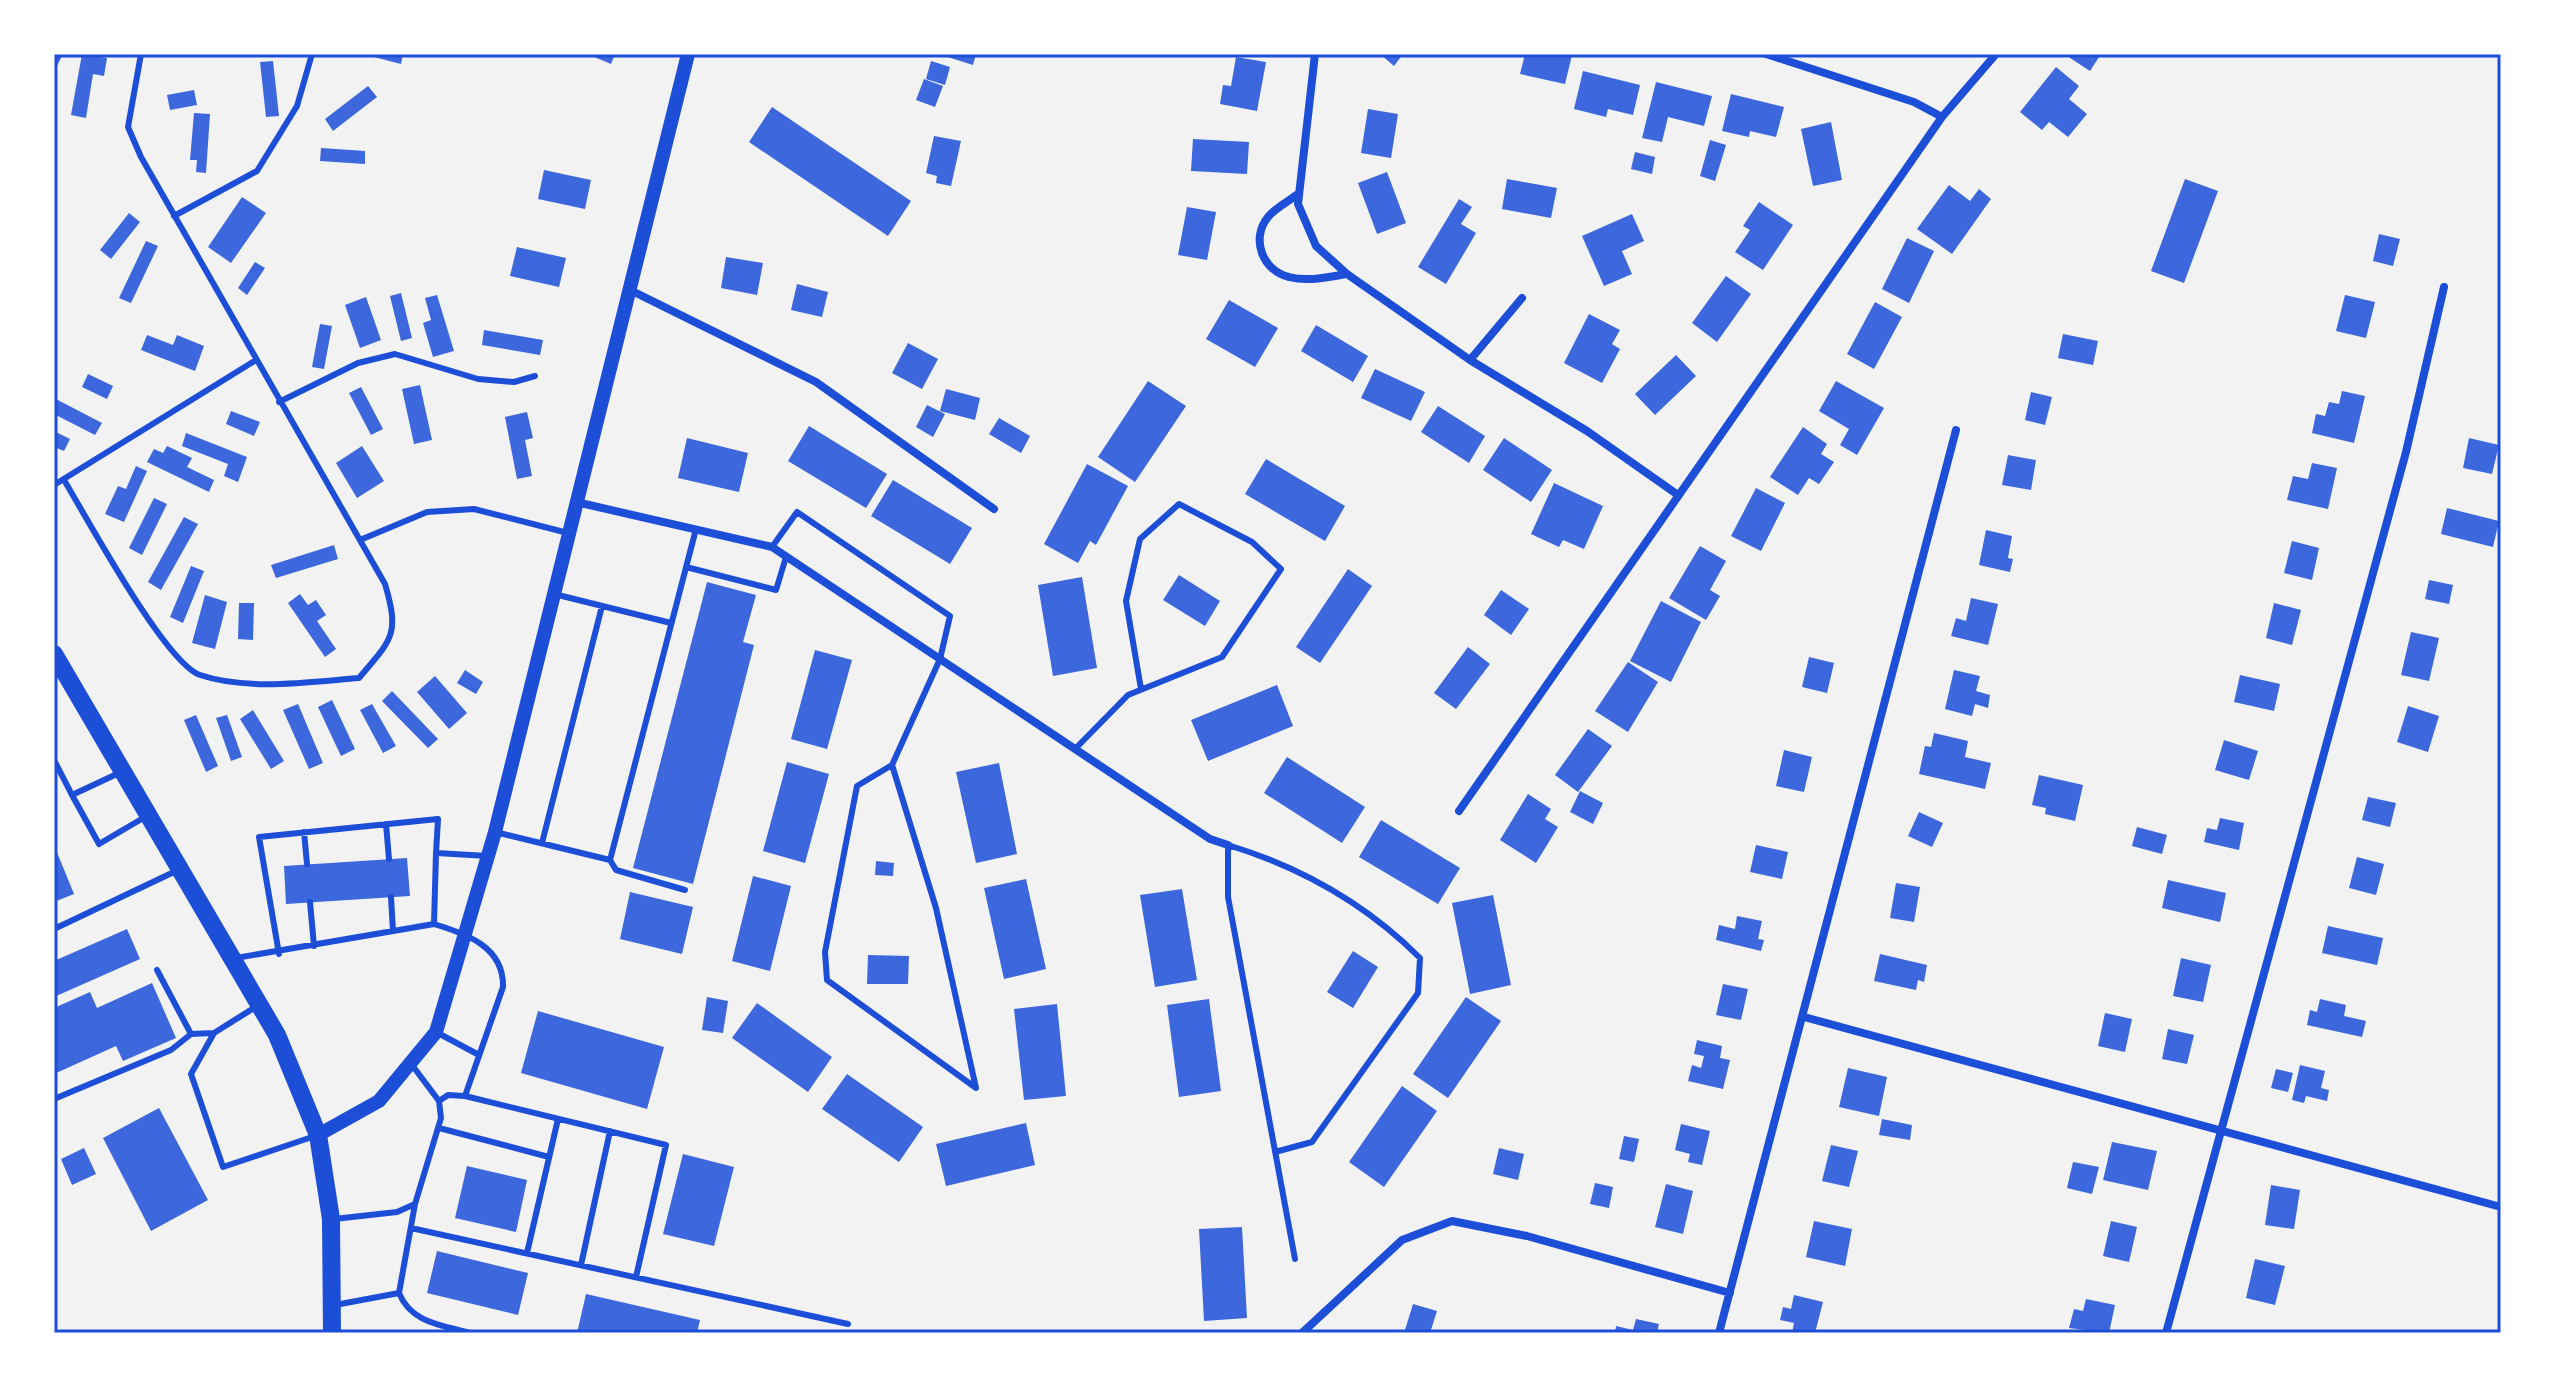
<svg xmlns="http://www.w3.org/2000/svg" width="2555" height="1387" font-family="'IBM Plex Sans',sans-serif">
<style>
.building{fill:#3d67dc}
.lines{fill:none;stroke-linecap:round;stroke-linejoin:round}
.service{stroke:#1d4ed8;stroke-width:6}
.minor{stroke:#1d4ed8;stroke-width:8}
.tertiary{stroke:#1d4ed8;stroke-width:14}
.primary{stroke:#1d4ed8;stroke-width:18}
.neatline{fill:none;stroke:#1d4ed8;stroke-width:3}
</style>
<rect width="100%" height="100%" fill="#f2f2f2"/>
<!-- building -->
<path class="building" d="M54,54H63L54,72Z
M82,54L107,58L104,76L93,74L86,118L71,115Z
M362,54H403L401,64Z
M587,54H615L611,64Z
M938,54H976L973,65Z
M1380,54H1403L1394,66Z
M1525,54L1572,55L1565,84L1520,74Z
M2064,54H2101L2090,71Z
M1236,57L1266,62L1257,111L1220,104L1223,85L1231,86Z
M273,61L279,116L266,117L260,62Z
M931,61L950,67L945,85L926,79Z
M2056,67L2079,86L2069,99L2087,114L2068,137L2049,122L2042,130L2020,112Z
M1583,71L1640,85L1633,115L1608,109L1606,117L1574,109Z
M924,79L943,86L935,107L916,100Z
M1656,82L1712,96L1704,126L1668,117L1662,142L1642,138Z
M368,86L377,97L333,131L325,119Z
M194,90L197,105L170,110L167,95Z
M1731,94L1784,107L1776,137L1750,131L1749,137L1722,131Z
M772,107L911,201L888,236L749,142Z
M1368,109L1398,114L1391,158L1361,153Z
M194,113L210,114L206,173L196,172L197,160H190Z
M1831,122L1842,180L1813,186L1801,129Z
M934,136L961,141L951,186L936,183L937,176L926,173Z
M1193,139L1249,142L1247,174L1191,171Z
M1710,140L1726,145L1715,181L1700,176Z
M321,148L365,151V164L320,161Z
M1635,152L1655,157L1652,174L1631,169Z
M544,170L591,180L585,209L538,199Z
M1387,172L1406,223L1377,234L1358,183Z
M1507,179L1557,188L1551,218L1502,209Z
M2185,179L2218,191L2184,283L2151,271Z
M1949,185L1970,201L1979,189L1991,199L1952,254L1917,229Z
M242,197L266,213L231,263L208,247Z
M1459,199L1472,207L1461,224L1476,233L1446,284L1418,267Z
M1759,202L1793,225L1763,270L1735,252L1750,230L1743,226Z
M1187,207L1216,212L1207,260L1178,255Z
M129,213L140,222L111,259L100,250Z
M1632,214L1644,241L1622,251L1632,274L1604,286L1582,236Z
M2379,234L2400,239L2393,266L2373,261Z
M1907,238L1934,251L1909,303L1882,289Z
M146,241L158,246L131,303L119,298Z
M517,247L566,258L559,287L510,276Z
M726,257L763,263L757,295L721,288Z
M255,262L265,268L247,295L238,288Z
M1726,276L1751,294L1717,342L1692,323Z
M797,284L828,292L822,317L791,310Z
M401,293L412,338L401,341L390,296Z
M437,295L454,351L433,357L423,323L431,320L425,298Z
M2345,295L2375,302L2366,338L2336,331Z
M366,297L381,340L360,348L345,305Z
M1229,300L1278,328L1255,367L1206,339Z
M1875,302L1902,317L1874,369L1847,354Z
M1589,314L1620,330L1612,344L1620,349L1602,383L1564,363Z
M320,324L332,326L324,369L312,367Z
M1316,325L1368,356L1353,382L1301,351Z
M484,330L543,340L540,355L482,345Z
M2063,334L2098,341L2093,365L2058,358Z
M147,335L173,345L177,335L204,346L195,371L141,350Z
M908,343L938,359L922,389L892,373Z
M1676,355L1696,376L1655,415L1635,394Z
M1375,369L1425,392L1411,421L1361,398Z
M88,374L113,386L107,399L82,387Z
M1148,381L1186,406L1135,482L1098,457Z
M1836,381L1884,408L1857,455L1840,445L1849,429L1819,411Z
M420,385L432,440L414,444L402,389Z
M361,387L383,429L371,435L349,393Z
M946,389L980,398L975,420L940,411Z
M2342,391L2365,396L2354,443L2312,433L2316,414L2325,416L2329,402L2339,404Z
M2031,392L2052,397L2045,425L2025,420Z
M54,398L102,423L95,435L54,414Z
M927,405L945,414L933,437L916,427Z
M1438,406L1485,436L1469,463L1421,432Z
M231,411L260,422L254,436L226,424Z
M527,412L533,438L525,440L532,476L517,479L505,417Z
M999,418L1030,436L1021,453L989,434Z
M809,426L887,474L866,508L788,461Z
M1803,427L1827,444L1821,454L1834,462L1819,484L1809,478L1798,495L1770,477Z
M54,431L70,439L64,451L54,447Z
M186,433L247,457L238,482L224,476L228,464L182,446Z
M687,438L748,453L739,492L678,478Z
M1504,438L1552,470L1531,502L1483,470Z
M2469,438L2499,445L2492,474L2463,468Z
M167,446L192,458L187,467L214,480L209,492L147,462L154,449L163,453Z
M362,446L384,481L357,498L336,463Z
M2008,455L2036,460L2031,490L2002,485Z
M1266,459L1345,506L1325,541L1245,494Z
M2312,463L2337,468L2328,509L2287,500L2293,476L2308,479Z
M1087,464L1128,486L1096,545L1090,541L1078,563L1044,544Z
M136,466L147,471L124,522L105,514L118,486L126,489Z
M893,480L972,528L950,564L871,516Z
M1554,483L1603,506L1584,549L1563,540L1559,547L1531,534Z
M1756,488L1785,503L1761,551L1731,536Z
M154,498L167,504L142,555L129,548Z
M2447,508L2499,521L2493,547L2441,534Z
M184,517L198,524L161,590L148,582Z
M1986,530L2012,536L2008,558L2013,559L2010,572L1979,565Z
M2292,541L2319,548L2312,580L2284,573Z
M334,545L338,559L276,578L271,565Z
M1700,546L1726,561L1710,590L1720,596L1706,620L1669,598Z
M191,566L204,571L183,623L170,617Z
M1348,569L1372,586L1320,663L1296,647Z
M1179,575L1220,601L1205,626L1163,600Z
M1082,577L1097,668L1053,676L1038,585Z
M2429,580L2453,585L2449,604L2425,599Z
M707,582L756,595L743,642L754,645L693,884L633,868Z
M1501,590L1529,609L1511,635L1484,615Z
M300,594L308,605L316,600L326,615L317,621L336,649L325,657L288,603Z
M205,595L227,602L215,649L192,643Z
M1971,598L1998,604L1988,645L1951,636L1956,618L1966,621Z
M1661,601L1701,622L1671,682L1630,661Z
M239,603H254L253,640L238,639Z
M2274,603L2301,610L2292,645L2266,638Z
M2411,632L2439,638L2429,681L2401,675Z
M1468,647L1490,664L1456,709L1434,693Z
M815,650L852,660L827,749L791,739Z
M1809,657L1834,663L1827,693L1802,687Z
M1628,662L1658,682L1628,732L1595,711Z
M465,670L483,682L476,694L457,683Z
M1954,670L1980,676L1976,691L1990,695L1988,708L1975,704L1972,716L1945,709Z
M2240,675L2280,684L2274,711L2234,702Z
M435,676L467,713L449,729L417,692Z
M1277,685L1293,726L1208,761L1191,720Z
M392,691L438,739L428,748L382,701Z
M332,700L355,749L341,756L318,707Z
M298,704L323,763L309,769L283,710Z
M372,704L396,746L383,753L360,710Z
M2408,706L2439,716L2428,752L2397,742Z
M253,710L284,761L271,769L240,719Z
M196,715L218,766L206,772L184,720Z
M227,715L242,757L231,761L216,718Z
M1588,729L1612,746L1578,792L1555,775Z
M1934,733L1968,741L1965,757L1991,763L1985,789L1919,774L1925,746L1931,747Z
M2224,740L2258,751L2249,780L2215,770Z
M1784,750L1812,757L1804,792L1776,786Z
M1287,757L1365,807L1342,843L1264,793Z
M787,762L829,774L805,863L763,851Z
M999,763L1017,854L976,863L956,772Z
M2039,775L2083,785L2075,821L2045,814L2046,808L2032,805Z
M1580,791L1603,803L1593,824L1570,812Z
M1528,794L1551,809L1545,819L1558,827L1536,863L1500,840Z
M2368,797L2396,803L2390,827L2362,820Z
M1919,812L1943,823L1932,847L1908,836Z
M2220,818L2244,823L2239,850L2204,842L2207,828L2217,830Z
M1381,820L1460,868L1438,904L1359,857Z
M2137,827L2167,835L2162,854L2132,846Z
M54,845L74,894L54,902Z
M1756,845L1788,852L1782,879L1750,872Z
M2357,857L2384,864L2376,895L2349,888Z
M407,858L410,896L286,904L284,866Z
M876,861L894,863L893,876L875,875Z
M753,876L791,886L770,971L732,961Z
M1026,879L1046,969L1004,979L984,888Z
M2168,880L2226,893L2220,922L2162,908Z
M1896,883L1920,887L1914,922L1890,918Z
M1182,889L1197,980L1155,987L1140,895Z
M630,892L693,907L682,954L620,939Z
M1493,895L1511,985L1470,994L1452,903Z
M1737,916L1762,921L1758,939L1764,940L1761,951L1716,940L1719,925L1735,929Z
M2328,926L2383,938L2377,965L2322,953Z
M127,929L140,959L54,997V961Z
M1353,951L1378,967L1353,1008L1327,992Z
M1880,954L1927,965L1924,982L1918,980L1916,990L1874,981Z
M868,955L909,956L908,984H867Z
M2181,958L2211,965L2203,1002L2173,996Z
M152,983L176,1038L123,1061L116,1046L54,1074V1008L90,992L97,1008Z
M1723,984L1748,989L1741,1020L1716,1015Z
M707,997L728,1001L723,1033L702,1030Z
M1466,997L1501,1021L1448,1098L1413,1074Z
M1209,999L1221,1091L1179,1097L1167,1005Z
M2320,999L2346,1005L2344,1016L2366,1021L2362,1037L2307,1025L2310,1010L2317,1012Z
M757,1003L832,1057L808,1092L732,1038Z
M1057,1004L1066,1096L1024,1100L1014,1009Z
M538,1011L664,1047L647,1109L521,1073Z
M2105,1013L2132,1019L2125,1052L2098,1046Z
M2168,1029L2194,1035L2187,1064L2162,1059Z
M1697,1040L1722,1046L1720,1058L1730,1060L1723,1089L1688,1081L1692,1065L1701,1068L1704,1056L1694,1054Z
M2300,1065L2325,1071L2321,1088L2329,1090L2327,1101L2306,1096L2304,1103L2292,1100Z
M1848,1068L1887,1077L1879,1116L1839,1107Z
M2276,1069L2293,1073L2288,1092L2271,1088Z
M847,1074L923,1127L899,1162L822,1109Z
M1402,1086L1437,1111L1384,1187L1349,1162Z
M159,1108L208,1200L151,1231L103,1138Z
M1882,1119L1912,1125L1910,1140L1879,1135Z
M1026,1123L1035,1165L946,1186L936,1144Z
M1681,1124L1710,1131L1702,1165L1688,1162L1690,1154L1675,1150Z
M1624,1136L1639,1139L1634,1162L1619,1159Z
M2112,1142L2157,1151L2148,1190L2103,1180Z
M1831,1145L1858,1151L1849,1187L1822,1181Z
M84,1148L96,1174L72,1185L61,1159Z
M1499,1148L1524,1154L1518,1180L1493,1174Z
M683,1154L734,1167L714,1246L663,1234Z
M2073,1162L2099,1167L2092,1194L2067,1188Z
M467,1166L527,1180L516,1232L455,1218Z
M1595,1183L1613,1187L1609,1208L1590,1204Z
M1666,1184L1693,1191L1683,1234L1655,1227Z
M2271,1185L2300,1190L2294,1229L2265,1225Z
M1814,1221L1852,1229L1845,1266L1806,1257Z
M2111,1221L2137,1227L2129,1262L2103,1256Z
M1242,1227L1247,1318L1204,1321L1199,1229Z
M437,1251L528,1273L518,1315L427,1293Z
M2255,1259L2285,1266L2275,1305L2246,1298Z
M586,1294L700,1320L697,1333H577Z
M1794,1295L1823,1302L1815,1333H1792L1794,1323L1780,1320L1783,1307L1791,1309Z
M2086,1299L2115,1305L2109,1333L2069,1328L2074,1309L2083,1311Z
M1413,1304L1437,1311L1430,1333L1405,1330Z
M1636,1319L1659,1324L1657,1333H1615L1616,1326L1633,1330Z"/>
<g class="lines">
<!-- service -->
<path class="service" d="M174,216L257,171L297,106L312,54
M279,402L358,363L395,354L478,379L514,382L535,376
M64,480C87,518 165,663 200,675C248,691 309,682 359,678C392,639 400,635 385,584L141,157L128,127L141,54
M54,485L256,360
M360,540L427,512L474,509L568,533
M772,547L797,512L950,616L940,659L892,765L936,908L976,1088L827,980L825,952L857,786L892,765
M686,567L776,590L786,557
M554,594L671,623
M1075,749L1128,695L1222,657L1281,569L1252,542L1179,504L1140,539L1126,601L1141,689
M54,760L72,795L119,773
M72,795L99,844L145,817
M386,824L389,859
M304,832L307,864
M495,832L610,860L696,529
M542,843L602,606
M610,860L616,870L685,890
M391,897L393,931
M310,902L314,946
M434,924L436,853
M54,929L176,871
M279,954L259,837L438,819L436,853L488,856
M236,958L434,924C467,934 504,947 503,987L465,1096
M157,970L191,1034L214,1033
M257,1006L214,1033L191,1074L223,1167L315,1136
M436,1032L479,1055
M54,1099L171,1050L191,1034
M439,1101L448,1095L465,1096L666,1145L636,1277
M439,1128L549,1157
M1275,1152L1312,1142L1418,993L1420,958C1367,905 1300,867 1228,845V897L1295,1259
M334,1219L397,1212L415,1204L441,1118L439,1101L412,1065
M411,1228L848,1324
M527,1253L558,1119
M581,1265L610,1131
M399,1293C411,1323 442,1325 470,1333
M335,1305L399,1293L415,1204"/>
<!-- minor -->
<path class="minor" d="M1315,54L1298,204L1316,246L1347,274L1470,360L1587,431L1678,495
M1766,54L1914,102L1942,117
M1298,194C1289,201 1275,208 1268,217C1250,239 1263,271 1289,277C1308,282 1328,277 1347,274
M628,289L816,382L994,509
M1470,360L1522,298
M576,502L772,547L1210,839L1228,845
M1459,811L1942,117L1996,54
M1804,1017L2501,1207
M1302,1333L1402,1240L1452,1221L1527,1236L1730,1293
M1719,1333L1956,430
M2166,1333L2406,452L2444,287"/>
<!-- tertiary -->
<path class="tertiary" d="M318,1135L379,1101L436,1032L495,832L688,54"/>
<!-- primary -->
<path class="primary" d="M54,654L277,1035L318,1135L331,1219L332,1333"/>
</g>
<!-- border -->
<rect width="2555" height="1387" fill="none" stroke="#ffffff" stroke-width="112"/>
<rect x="56" y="56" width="2443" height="1275" class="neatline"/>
</svg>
